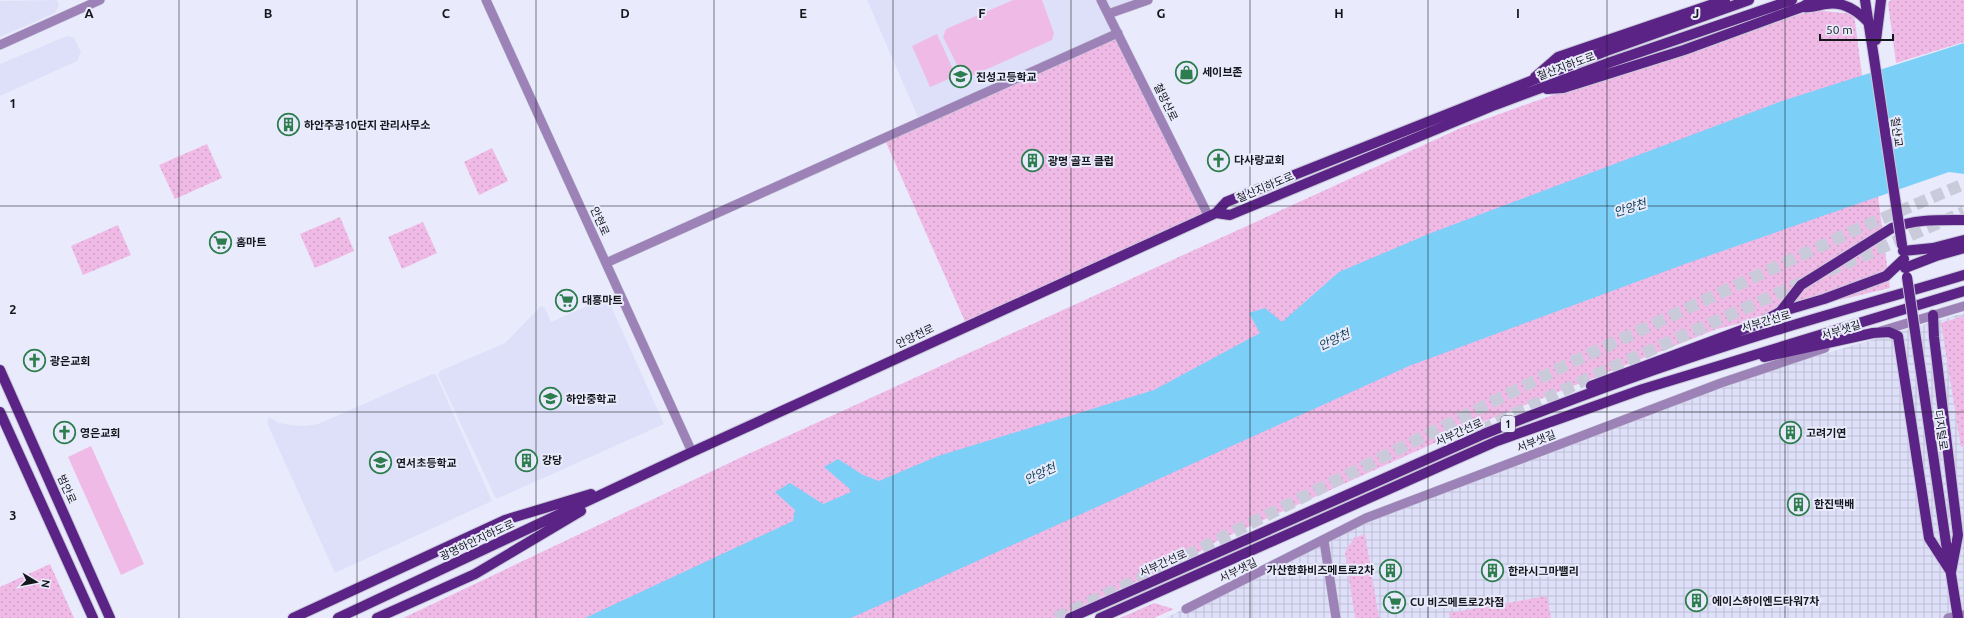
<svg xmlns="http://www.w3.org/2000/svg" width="1964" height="618" font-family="Ubuntu,'Noto Sans KR',sans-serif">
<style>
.built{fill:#dee0f9}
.industrial{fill:url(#industrial-grid)}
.grass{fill:url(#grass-dots)}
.pitch{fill:#f0bae7}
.water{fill:#7cd0f8}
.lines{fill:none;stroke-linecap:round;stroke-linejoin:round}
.highway-tunnel{stroke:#c9cbdb;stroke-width:12;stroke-dasharray:12 6;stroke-linecap:butt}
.minor-casing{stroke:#c7c9d8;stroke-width:10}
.major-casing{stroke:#c7c9d8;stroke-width:12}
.minor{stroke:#9c82b7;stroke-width:9}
.major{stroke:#5b2385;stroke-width:10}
.major-bridge-casing{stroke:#c7c9d8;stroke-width:12;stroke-linecap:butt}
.major-bridge{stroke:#5b2385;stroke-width:10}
.grid{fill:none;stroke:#16171d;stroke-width:1;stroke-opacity:0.55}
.labels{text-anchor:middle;stroke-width:4;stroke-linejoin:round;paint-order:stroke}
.shield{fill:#e9ebfc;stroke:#555760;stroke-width:1}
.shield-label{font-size:10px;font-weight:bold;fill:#16171d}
.street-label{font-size:11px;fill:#16171d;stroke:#e9ebfc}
.poi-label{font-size:11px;font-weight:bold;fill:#16171d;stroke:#e9ebfc;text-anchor:start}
.water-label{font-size:12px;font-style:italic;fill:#0a3d51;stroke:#e9ebfc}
.grid-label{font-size:13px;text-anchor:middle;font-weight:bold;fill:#16171d;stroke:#e9ebfc;stroke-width:4;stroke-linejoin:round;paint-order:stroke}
</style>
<defs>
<pattern id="industrial-grid" width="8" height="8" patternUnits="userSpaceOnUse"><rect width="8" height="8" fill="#dee0f9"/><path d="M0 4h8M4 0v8" fill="none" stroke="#bebfd5"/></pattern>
<pattern id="grass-dots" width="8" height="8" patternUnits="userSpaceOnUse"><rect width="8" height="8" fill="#f0bae7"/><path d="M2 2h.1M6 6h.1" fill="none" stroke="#cd9fc6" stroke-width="1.8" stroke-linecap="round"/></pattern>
</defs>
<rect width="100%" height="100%" fill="#e9ebfc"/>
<!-- built -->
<path class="built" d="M57,0L59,5L55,13L0,37V1Z
M867,0H1148L1108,14L1118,33L920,122Z
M67,36L74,38L81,52L77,61L0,96V64Z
M607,297L664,424L496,499L438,375L440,371L505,343L541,306L545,308L551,322Z
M432,374L436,375L492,501L335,573L267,423L269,417L279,423L291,425L304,426L318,424Z"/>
<!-- industrial -->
<path class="industrial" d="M1964,313V618H1165L1422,497L1530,456L1789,364Z"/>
<!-- grass -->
<path class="grass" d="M1891,0H1964V42L1896,63L1888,3Z
M1813,10L1854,14L1890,288L1717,329L1470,427L1217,541L1195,555L1055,618H403L746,455L1463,127L1581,85Z
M1118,33L1208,215L967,326L884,138Z
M207,144L222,178L175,199L159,165Z
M492,148L508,181L479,195L464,162Z
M340,217L354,251L315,268L300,234Z
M423,222L437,253L402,269L388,237Z
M118,225L131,255L83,275L71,246Z
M1964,316V446L1961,447L1941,323Z
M1365,534L1379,618H1355L1345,552L1354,538Z
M50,564L74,618H0V587Z
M1547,596L1551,618H1450L1449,613Z
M1154,603L1174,609L1154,618H1120Z"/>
<!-- pitch -->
<path class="pitch" d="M1013,0H1042L1054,33L1052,40L967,78L962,75L943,37L946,29Z
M937,34L956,76L930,87L912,46Z
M91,446L144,564L121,575L68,457Z"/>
<!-- water -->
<path class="water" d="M1964,43V174L1949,172L1685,264L1409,366L851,618H585L793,521L795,510L775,492L790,483L823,504L851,492L850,489L824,467L838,459L863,475L879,481L938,456L1154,390L1260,333L1249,313L1265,308L1282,322L1339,272L1431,233L1782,101Z"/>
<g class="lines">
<!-- highway-tunnel -->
<path class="highway-tunnel" d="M1828,271L1964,212
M1465,438L1593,376L1808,280
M1156,588L1233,551
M1056,618L1148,575L1566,365L1855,230L1964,184"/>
<defs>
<path id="minor" d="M486,0L692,452
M1101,0L1208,215
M1108,14L1148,0
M0,45L100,0
M606,263L1118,33
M1881,331L1964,306
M1324,541L1336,618
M1186,609L1366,518L1721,383L1825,348
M1948,618L1964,615"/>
<path id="major" d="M1865,0L1874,58
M1804,7C1812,8 1818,5 1826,4C1843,1 1858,11 1869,23
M1876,40L1881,0
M1535,77L1558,57L1725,0
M1547,89L1563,88L1576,84L1684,50L1802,7L1814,0
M1216,213L1230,215L1495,105L1611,62L1792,0
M1903,251L1933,248L1964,240
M1905,268L1936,256L1964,248
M1780,312L1801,285L1892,228C1916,219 1938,220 1964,220
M1933,315L1934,337L1958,535L1951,572
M1764,357L1873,333L1889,332L1898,336L1929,538L1951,572
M0,370L110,618
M1591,386L1758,324L1780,312L1824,299L1886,276L1904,259
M0,412L93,618
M1946,543L1958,618
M293,618L505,520L591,494
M338,618L692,452L1216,213L1226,202L1606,51L1749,0
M377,618L475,574L581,511
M1070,618L1484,434C1564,402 1644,372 1726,346C1805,320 1885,299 1964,275
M1100,618L1497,441L1643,389L1964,291"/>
</defs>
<!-- minor casing -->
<use href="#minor" class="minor-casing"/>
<!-- major casing -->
<use href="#major" class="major-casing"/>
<!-- minor -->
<use href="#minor" class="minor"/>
<!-- major -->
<use href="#major" class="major"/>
<defs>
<path id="major-bridge" d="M1874,58L1902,245
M1907,277L1946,543"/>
</defs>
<!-- major-bridge casing -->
<use href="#major-bridge" class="major-bridge-casing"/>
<!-- major-bridge -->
<use href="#major-bridge" class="major-bridge"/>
</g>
<!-- grid -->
<path class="grid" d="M179,0V618M357,0V618M536,0V618M714,0V618M893,0V618M1071,0V618M1250,0V618M1428,0V618M1607,0V618M1785,0V618M0,206H1964M0,412H1964"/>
<!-- icons -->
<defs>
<symbol id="shop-ring" viewBox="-11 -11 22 22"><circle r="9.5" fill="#e9ebfc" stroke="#2d7d4e" stroke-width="1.5"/><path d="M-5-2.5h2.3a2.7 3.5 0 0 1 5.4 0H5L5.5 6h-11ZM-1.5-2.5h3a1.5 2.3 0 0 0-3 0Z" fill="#2d7d4e"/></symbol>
<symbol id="school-ring" viewBox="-11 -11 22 22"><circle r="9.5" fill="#e9ebfc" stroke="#2d7d4e" stroke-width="1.5"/><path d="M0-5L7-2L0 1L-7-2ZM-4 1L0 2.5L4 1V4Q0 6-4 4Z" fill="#2d7d4e"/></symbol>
<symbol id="building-ring" viewBox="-11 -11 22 22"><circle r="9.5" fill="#e9ebfc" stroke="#2d7d4e" stroke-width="1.5"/><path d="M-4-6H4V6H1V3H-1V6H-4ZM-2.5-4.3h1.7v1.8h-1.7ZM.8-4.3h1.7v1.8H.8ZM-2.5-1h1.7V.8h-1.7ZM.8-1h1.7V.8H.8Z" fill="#2d7d4e"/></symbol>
<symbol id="church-ring" viewBox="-11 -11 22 22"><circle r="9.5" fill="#e9ebfc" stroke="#2d7d4e" stroke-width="1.5"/><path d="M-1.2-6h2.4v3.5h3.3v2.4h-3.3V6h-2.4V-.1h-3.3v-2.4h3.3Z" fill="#2d7d4e"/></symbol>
<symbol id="supermarket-ring" viewBox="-11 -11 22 22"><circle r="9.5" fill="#e9ebfc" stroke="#2d7d4e" stroke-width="1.5"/><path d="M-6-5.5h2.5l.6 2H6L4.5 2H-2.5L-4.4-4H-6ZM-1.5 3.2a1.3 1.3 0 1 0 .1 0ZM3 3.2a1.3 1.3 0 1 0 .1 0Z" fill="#2d7d4e"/></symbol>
</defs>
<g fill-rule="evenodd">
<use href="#shop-ring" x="1174" y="60" width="25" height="25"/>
<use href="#school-ring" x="948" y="64" width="25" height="25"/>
<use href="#building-ring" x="276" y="112" width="25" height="25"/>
<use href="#church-ring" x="1206" y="148" width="25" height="25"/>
<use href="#building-ring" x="1020" y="148" width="25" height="25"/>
<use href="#supermarket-ring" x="208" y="230" width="25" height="25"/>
<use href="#supermarket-ring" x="554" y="288" width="25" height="25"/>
<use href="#church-ring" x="22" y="348" width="25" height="25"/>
<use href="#school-ring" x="538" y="386" width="25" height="25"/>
<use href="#church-ring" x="52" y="420" width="25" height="25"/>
<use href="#building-ring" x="1778" y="420" width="25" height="25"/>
<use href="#building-ring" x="514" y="448" width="25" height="25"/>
<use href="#school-ring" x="368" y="450" width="25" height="25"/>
<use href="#building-ring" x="1786" y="492" width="25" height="25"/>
<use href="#building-ring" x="1378" y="558" width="25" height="25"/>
<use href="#building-ring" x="1480" y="558" width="25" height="25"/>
<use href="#building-ring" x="1684" y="588" width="25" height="25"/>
<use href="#supermarket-ring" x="1382" y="590" width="25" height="25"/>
</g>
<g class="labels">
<!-- shield labels -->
<rect class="shield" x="1501" y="416" width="14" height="16" rx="3"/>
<g class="shield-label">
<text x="1508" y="428">1</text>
</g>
<!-- street labels -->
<g class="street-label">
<text transform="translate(1566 66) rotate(-20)" y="4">철산지하도로</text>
<text transform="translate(1166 102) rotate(64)" y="4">철망산로</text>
<text transform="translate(1897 132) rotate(82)" y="4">철산교</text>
<text transform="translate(1265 187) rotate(-23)" y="4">철산지하도로</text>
<text transform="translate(600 221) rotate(66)" y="4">안현로</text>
<text transform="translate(1766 321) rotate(-16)" y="4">서부간선로</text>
<text transform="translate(1841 330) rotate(-17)" y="4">서부샛길</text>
<text transform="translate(915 336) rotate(-25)" y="4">안양천로</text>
<text transform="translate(1941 430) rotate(82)" y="4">디지털로</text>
<text transform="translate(1459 432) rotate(-24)" y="4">서부간선로</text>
<text transform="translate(1536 441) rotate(-21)" y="4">서부샛길</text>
<text transform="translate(67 489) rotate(66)" y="4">범안로</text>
<text transform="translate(477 540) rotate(-25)" y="4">광명하안지하도로</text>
<text transform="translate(1163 563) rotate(-24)" y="4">서부간선로</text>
<text transform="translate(1238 570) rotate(-26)" y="4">서부샛길</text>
</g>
<!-- poi labels -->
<g class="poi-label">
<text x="1202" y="76">세이브존</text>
<text x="976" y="81">진성고등학교</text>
<text x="304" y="129">하안주공10단지 관리사무소</text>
<text x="1234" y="164">다사랑교회</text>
<text x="1048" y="165">광명 골프 클럽</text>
<text x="236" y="246">홈마트</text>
<text x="582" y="304">대흥마트</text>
<text x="50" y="365">광은교회</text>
<text x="566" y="403">하안중학교</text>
<text x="80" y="437">영은교회</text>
<text x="1806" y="437">고려기연</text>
<text x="542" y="464">강당</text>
<text x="396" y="467">연서초등학교</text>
<text x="1814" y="508">한진택배</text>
<text x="1374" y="574" text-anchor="end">가산한화비즈메트로2차</text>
<text x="1508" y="575">한라시그마밸리</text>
<text x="1712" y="605">에이스하이엔드타워7차</text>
<text x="1410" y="606">CU 비즈메트로2차점</text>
</g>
<!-- water labels -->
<g class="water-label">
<text transform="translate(1630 208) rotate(-17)" y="4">안양천</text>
<text transform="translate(1334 340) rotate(-25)" y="4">안양천</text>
<text transform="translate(1040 474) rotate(-25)" y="4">안양천</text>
</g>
</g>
<g class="grid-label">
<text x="89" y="18">A</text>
<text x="268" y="18">B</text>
<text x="446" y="18">C</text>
<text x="625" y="18">D</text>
<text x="803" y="18">E</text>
<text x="982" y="18">F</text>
<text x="1161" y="18">G</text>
<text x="1339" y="18">H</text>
<text x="1518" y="18">I</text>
<text x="1696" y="18">J</text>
<text x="13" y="108">1</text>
<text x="13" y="314">2</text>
<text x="13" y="520">3</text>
</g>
<!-- north arrow -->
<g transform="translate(36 582) rotate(100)" stroke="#e9ebfc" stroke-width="3" paint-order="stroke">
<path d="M0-3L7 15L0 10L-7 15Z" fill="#16171d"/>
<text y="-6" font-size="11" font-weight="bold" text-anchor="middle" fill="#16171d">N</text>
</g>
<!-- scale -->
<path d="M1820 34v6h73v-6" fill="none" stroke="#16171d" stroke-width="2"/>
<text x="1826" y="34" font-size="12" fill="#16171d" stroke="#e9ebfc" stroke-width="3" paint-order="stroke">50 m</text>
</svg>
